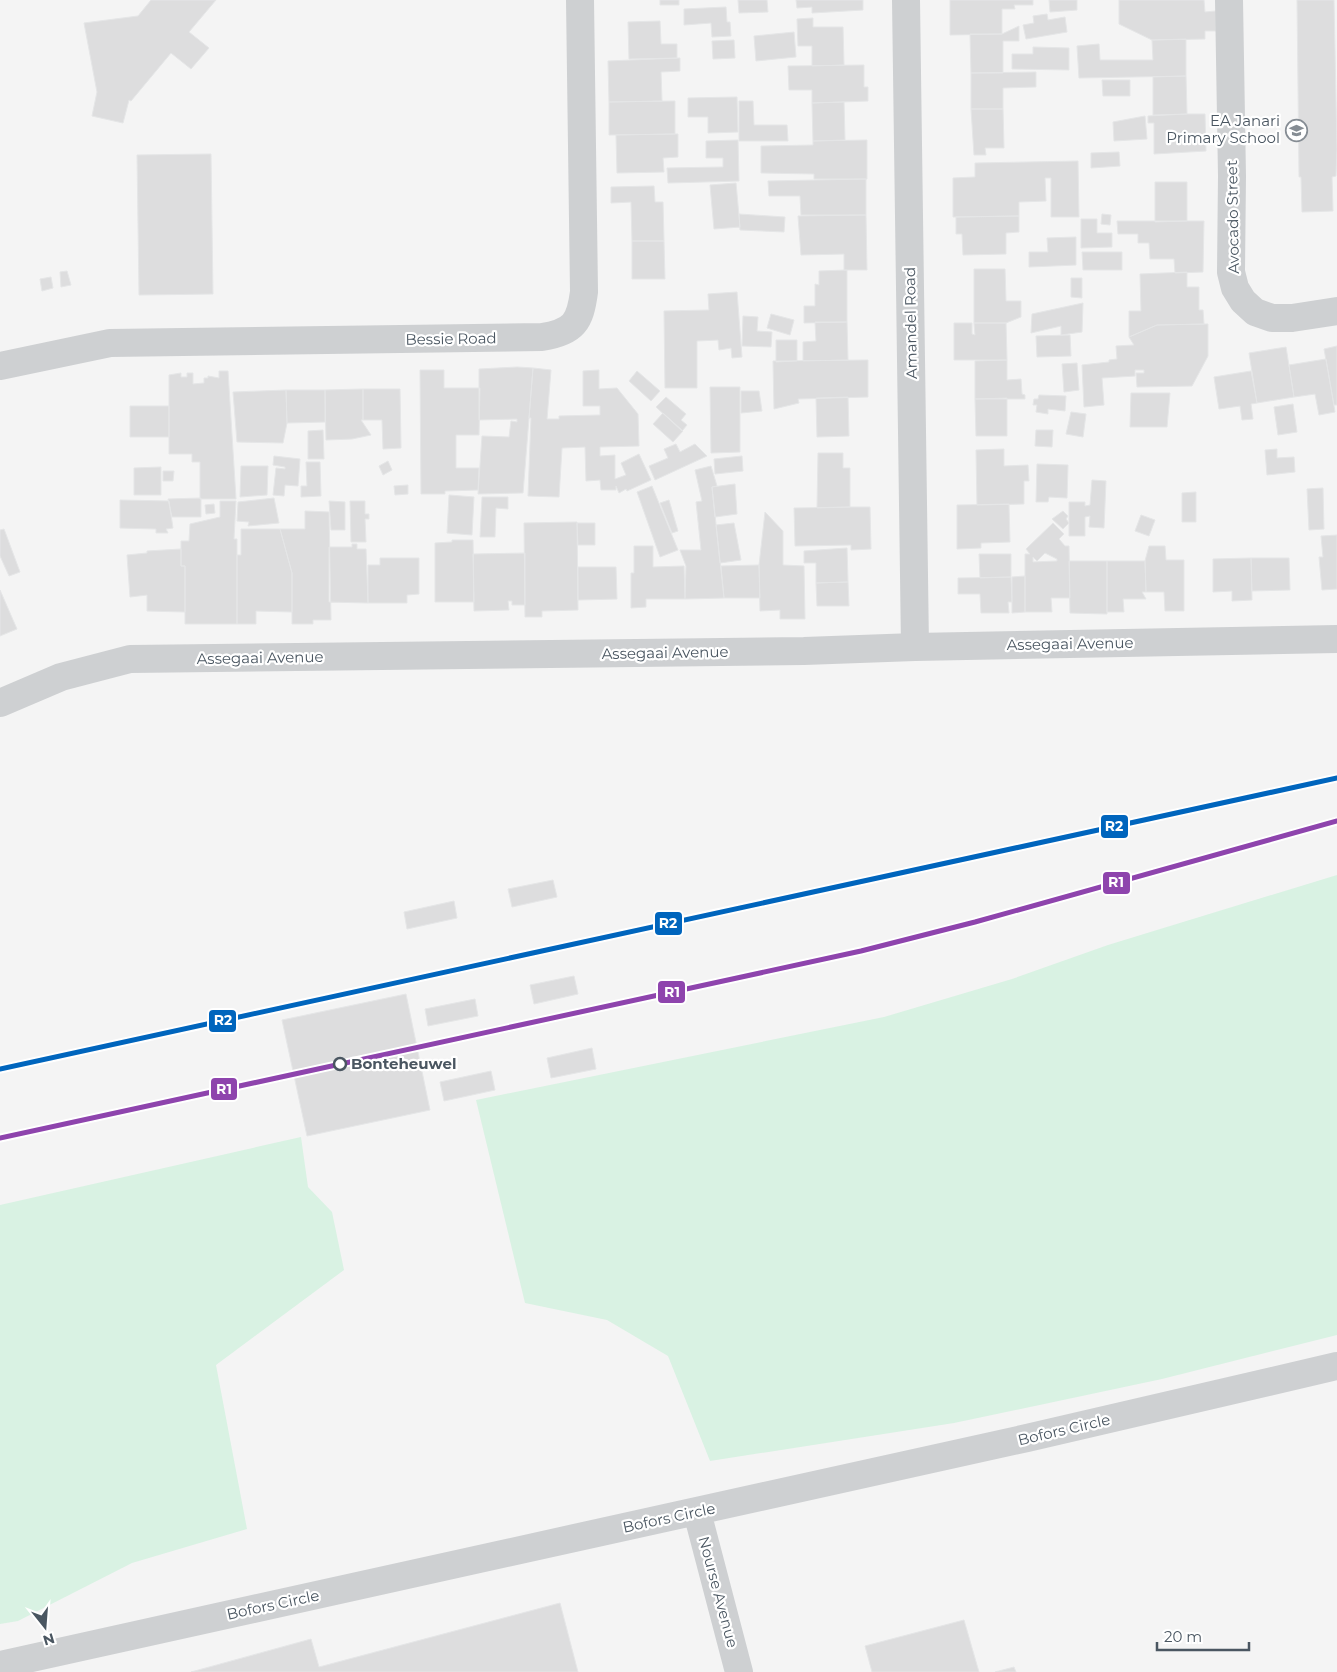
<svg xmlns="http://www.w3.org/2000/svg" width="1337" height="1672" font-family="Montserrat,sans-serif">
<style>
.green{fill:#d9f2e3}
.building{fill:#ddddde;stroke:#e5e6e7;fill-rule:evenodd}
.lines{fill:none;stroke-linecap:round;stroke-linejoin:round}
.minor{stroke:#ced0d2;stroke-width:28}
.rail-1-casing{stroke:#fff;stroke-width:9}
.rail-2-casing{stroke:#fff;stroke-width:9}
.rail-1{stroke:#8e44ad;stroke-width:5}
.rail-2{stroke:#0065bd;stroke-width:5}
.stop-dot{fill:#fff;stroke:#4a5661;stroke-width:2.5}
.labels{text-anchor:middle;stroke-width:4.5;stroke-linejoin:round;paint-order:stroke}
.poi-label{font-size:15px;fill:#4a5661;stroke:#fff;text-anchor:end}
.street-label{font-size:15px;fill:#4a5661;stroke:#fff}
.stop-label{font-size:15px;font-weight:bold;fill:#4a5661;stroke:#fff;text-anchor:start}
.line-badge{stroke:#fff;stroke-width:2}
.badge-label{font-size:14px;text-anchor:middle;font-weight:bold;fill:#fff}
</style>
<rect width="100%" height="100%" fill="#f4f4f4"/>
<!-- green -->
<path class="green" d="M1337,875V1335L1162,1379L954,1423L710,1461L668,1356L607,1320L525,1303L476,1100L884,1017L1012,979L1108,945Z
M301,1137L308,1187L332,1212L344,1270L216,1365L247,1529L132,1563L18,1621L0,1624V1205Z"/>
<!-- building -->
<path class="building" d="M151,0H216L189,32L209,48L191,69L171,53L131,101L129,100L123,123L92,116L97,92L84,23L138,16Z
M660,0H679V5H660Z
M738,0H767L768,12L739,13Z
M796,0H863V10L812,13V7L797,8Z
M950,0H1033V5H1014L1015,9H1002V34L950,35Z
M1049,0H1077V10L1050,12Z
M1119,0H1204L1205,12L1216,11V31H1205V39L1152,40L1119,24Z
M1297,0H1334L1337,149L1336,176L1332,177L1333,211L1302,212L1301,177H1299Z
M726,7L727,22H730L731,36L712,37L711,23L684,25V9Z
M1047,14L1048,20L1065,17L1067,32L1026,39L1023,25L1034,23L1033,16Z
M813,18V27H843L844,65L812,66V46H798L797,19Z
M660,21L661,44H677V58L629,59L628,22Z
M1019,26V41H1003V73H971L970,34H1002Z
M794,32L796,57L756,61L754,36Z
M1186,39V76L1079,78L1077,46L1099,44L1100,60H1153L1152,40Z
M734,40L735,58L713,59L712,41Z
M1033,47L1069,48V70L1012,69V54H1033Z
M680,58V71L661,72L662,101L609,102L608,61Z
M864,65V87H868V101L812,103V90H789L788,66Z
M1036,72V87L1003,88V109H971V73Z
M1186,76L1187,114L1153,115V77Z
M1102,80H1130V96H1103Z
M737,97L738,132L708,133V117H688V98Z
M675,101V134L609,135V102Z
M739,101H753L754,125H787L788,141H739Z
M844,102L845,140L813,141L812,103Z
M971,109H1003L1004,148H985L986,155H974Z
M1187,114H1205L1206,151L1154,154V123H1148V116Z
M1145,116L1147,139L1114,141L1113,122Z
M675,134H678V157L663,158L664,172L617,173L616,135Z
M738,140L739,181L668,183L667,168L723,167V158H706V141Z
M867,140V179H814V174L761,173V146L813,145V141Z
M1119,152L1120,166L1091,168V153Z
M211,154L213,294L139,295L137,155Z
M1078,161L1079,217H1051V178H1045L1046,201L1019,202V216L953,217V178L975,177V163Z
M866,179V215H801L800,196H769L768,181Z
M1155,182H1187V221L1155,222Z
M736,183L740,227L714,229L710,185Z
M654,186L655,202H663L664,241H632L631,202L611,203V187Z
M739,214L785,217L784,232L740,230Z
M1102,214L1111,215L1110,225L1101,224Z
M866,215L867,270H844V254L801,255L798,216Z
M1019,216V232L1006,233V254L963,255L962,234H956V217Z
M1081,219H1097V233H1112V247L1081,248Z
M1117,221H1204L1203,272L1175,273L1174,259H1150L1149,243H1138V234H1118Z
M1076,237V265L1029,267V252H1048L1047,238Z
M632,241H664L665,279H632Z
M1082,252H1122V270H1083Z
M974,269H1005L1006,301H1021V317L1006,323H974Z
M847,270V322L804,323V306H815V284L819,285V271Z
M67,271L71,285L61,287L60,272Z
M1187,272V287H1199V310H1203L1204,324L1157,325L1129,337V311H1141L1140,274Z
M51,277L53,288L42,291L40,279Z
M1071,278H1082V298L1071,297Z
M737,292L742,357L732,358L731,348L719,350L718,340L697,341V388H665L664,311L709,310L708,294Z
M1083,303L1082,332L1061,335V326L1031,333L1032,314Z
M771,314L794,320L790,335L767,328Z
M743,316L758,317L757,331L772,332L771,347L742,346Z
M815,322H847L848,360L803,361V342L816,341Z
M954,323H972V334L975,335L974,323H1006L1007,360H954Z
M1208,324V356L1192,386L1137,387L1136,373H1144V370H1135V376L1102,378L1104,405L1084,407L1082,365L1109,362V360L1117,359L1116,346L1134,345L1129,337L1157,325Z
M1070,335L1071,356L1037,357L1036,336Z
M776,340H797V361L776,362Z
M1337,346V405H1334L1324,349Z
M1286,347L1294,397L1257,403L1249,353Z
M1326,359L1335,412L1319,415L1315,394L1294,397L1289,365Z
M868,360V397L798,399L799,403L774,409L773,361Z
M1007,360V380L1021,379L1022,394L1025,395V399H975V361Z
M1077,363L1079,390L1064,392L1062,364Z
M517,367L533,368L523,493L478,494L482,436L509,437L511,421L517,422V419L479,420V369Z
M533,368L551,370L547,419H559V416L600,415V406H583V371L599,370V389L617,388L638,414L639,446L600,447V456L615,455V479L626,475L621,463L639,454L651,480L627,491L626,489L619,493L616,486V490H601L600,480L586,481L585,447L562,448L559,497L528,496L531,418H529Z
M420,370H444V388H480L479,435H456V468H479L478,490L445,491V494H421Z
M219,371H228L236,499H200V462H192V454H169V375L181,373V377H187V373H193V384L204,383V378H208V376L219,378Z
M637,371L660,391L651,401L629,381Z
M1251,371L1257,403L1251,404L1253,419L1242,420L1240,406L1219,409L1214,377Z
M710,387H740V452L711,453Z
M363,389V420H361L371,435L352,439L326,440L325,390Z
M363,389H400L401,448L383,449L382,420H363Z
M286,390H325V422L287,423Z
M286,390L287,423L283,443L237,442L233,392Z
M741,391H759L762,411L741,413Z
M1131,393H1170L1167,427H1130Z
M1039,395L1066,396L1065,411L1048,409V414L1036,412L1037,405H1033L1034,399H1038Z
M666,397L686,414L681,420L687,425L682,431L656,407Z
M848,397L849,436L817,437L816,398Z
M1007,398V436H976L975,399Z
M1293,404L1297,432L1278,435L1274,407Z
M130,406H169V437H130Z
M1071,412L1086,414L1083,437L1066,434Z
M663,413L683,431L673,442L653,424Z
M323,430L324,459H308V431Z
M1036,430H1053L1052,447L1035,446Z
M676,444L680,452L695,444L707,456L655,480L649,466L668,458L664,449Z
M1004,449V466L1028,465L1029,481H1024V504L977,505L976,450Z
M1277,449V458L1294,457L1295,472L1267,475L1265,450Z
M818,453H843V468H850V507L817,508Z
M274,456L300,459L298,486L285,485L284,496L273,495L276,468L285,469V467L273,465Z
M742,456L743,471L715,474L714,459Z
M388,461L392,470L383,475L379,466Z
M306,462H320L321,496L301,497V486H307Z
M1037,464L1068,465L1067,498L1049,497L1048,502H1036Z
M241,466H268L267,495L240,497Z
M711,466L717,486L712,487L724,598L685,599L686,566L680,550H701L696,502L702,501L695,470Z
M161,467V495H134V468Z
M163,471H174L173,481H163Z
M1092,480L1106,481L1104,528L1089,527L1090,516L1085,517V536H1069V502H1085V506L1090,505Z
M735,484L737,514L715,517L712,487Z
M408,485V494L395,495L394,486Z
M652,486L678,550L660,557L637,492Z
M1323,488L1324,529L1309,530L1307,489Z
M1196,492V522H1182V493Z
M449,495L474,497L472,535L447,533Z
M482,497H508V509L496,508L495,537H480Z
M201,498V517H172L168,499Z
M274,498L279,523L248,526L249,522L237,521L238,502Z
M120,500L169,501L173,528L166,529L168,533H156V529L120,528Z
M669,500L678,531L672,533L660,503Z
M220,501H236L234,539H237V624H185V566H181V541H189L190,524L220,517Z
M329,501L345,502V530H331Z
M350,501H365V514H369V519H365L366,542H351Z
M214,504L215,513L206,514L205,505Z
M1009,504L1010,542L981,543V548L957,549V505Z
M850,507H870L871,549L851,550V545L795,546L794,508Z
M305,511L329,512L331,620H313V624H292V573L280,529H305Z
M1063,511L1068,516L1066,519L1069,523L1063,529L1052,519Z
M765,512L783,531V565L804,566L805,619H780V610L760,611L759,565Z
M1141,515L1155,520L1149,536L1135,531Z
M577,522L578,610L542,611V617H525L524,523Z
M577,523H595V545H578Z
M734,523L741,560L720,563L716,525Z
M1053,523L1064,534L1059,539L1065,546H1069L1070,598H1051L1052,612H1025V554H1030L1026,549ZM1045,553L1057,559V561L1033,562V557L1037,561Z
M4,529L20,572L9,576L0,556V530Z
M241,529H280L292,573V612L256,611V624H237V555H241Z
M1337,535V589L1322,590L1319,557H1323L1321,536Z
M452,540H473L474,602H435V543L452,542Z
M352,544H357V549H366L368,603L329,602V547H352Z
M634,546H653V567L684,566L685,599H646V607L631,608V573H634Z
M1149,546H1165L1166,560H1184V611H1165L1164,592H1146L1145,561Z
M847,548L848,582L816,583V563H804V551Z
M181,549V566H185V612L147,611V595L130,597L127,555L147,553V551Z
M525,553V605H512V601H508L509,610L474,611L473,554Z
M979,554H1011V577L980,578Z
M380,558H419V594L407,595V603H368V565H380Z
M1251,558L1252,600L1232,601V591L1213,592V559Z
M1251,558H1289L1290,590L1252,591Z
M1069,561H1107V614L1070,613Z
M1107,561H1145L1146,592H1142L1146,599H1123L1124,612H1107Z
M759,565L760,598H724L721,566Z
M578,567H616L617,599L578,600Z
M1025,576V612L1012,613V577Z
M1011,577L1012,602H1008L1009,613H981L980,594H958V578Z
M848,582L849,606H817L816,583Z
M0,590L17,629L0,636Z
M553,880L557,897L512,907L508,889Z
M454,901L457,918L407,929L404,912Z
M574,976L578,994L534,1004L530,985Z
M406,994L430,1110L307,1136L282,1020Z
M475,999L478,1016L428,1026L425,1009Z
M592,1048L596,1069L551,1078L547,1058Z
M491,1071L495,1090L444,1101L440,1082Z
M560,1603L578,1672H191L311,1639L319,1667Z
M964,1620L979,1672H872L865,1646Z
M1014,1667L1016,1672H995Z"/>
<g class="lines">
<!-- minor -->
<path class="minor" d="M906,0L915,647
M1229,0L1232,176L1231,272L1235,288L1243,301L1255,312L1272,318H1292L1337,311
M0,366L110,343L542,337C574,332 580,322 584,292L580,0
M0,703L61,677L130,659L804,651L915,647L1337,639
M697,1512L739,1672
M0,1665L1027,1438L1337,1366"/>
<defs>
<path id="rail-1" d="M0,1138L861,951L975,922L1337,821"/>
<path id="rail-2" d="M0,1069L1337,778"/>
</defs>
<!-- rail-1 casing -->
<use href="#rail-1" class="rail-1-casing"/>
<!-- rail-2 casing -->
<use href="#rail-2" class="rail-2-casing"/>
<!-- rail-1 -->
<use href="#rail-1" class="rail-1"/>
<!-- rail-2 -->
<use href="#rail-2" class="rail-2"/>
</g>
<!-- icons -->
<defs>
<symbol id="school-ring" viewBox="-11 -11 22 22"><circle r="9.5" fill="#fff" stroke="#868d94" stroke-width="1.5"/><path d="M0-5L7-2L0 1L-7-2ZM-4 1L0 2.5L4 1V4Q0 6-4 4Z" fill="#868d94"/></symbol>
</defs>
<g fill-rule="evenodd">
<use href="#school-ring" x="1284" y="118" width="25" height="25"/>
</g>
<!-- markers -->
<circle class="stop-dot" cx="340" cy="1064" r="6"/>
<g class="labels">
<!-- poi labels -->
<g class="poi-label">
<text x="1280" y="126">EA Janari<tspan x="1280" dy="17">Primary School</tspan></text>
</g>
<!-- street labels -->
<g class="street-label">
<text transform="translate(1233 217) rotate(-91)" y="5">Avocado Street</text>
<text transform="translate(911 323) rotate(-91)" y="5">Amandel Road</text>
<text transform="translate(451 339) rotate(-1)" y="5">Bessie Road</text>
<text transform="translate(1070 644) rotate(-1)" y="5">Assegaai Avenue</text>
<text transform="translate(665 653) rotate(-1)" y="5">Assegaai Avenue</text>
<text transform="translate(260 658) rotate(-1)" y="5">Assegaai Avenue</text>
<text transform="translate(1064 1430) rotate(-13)" y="5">Bofors Circle</text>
<text transform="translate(669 1518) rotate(-12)" y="5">Bofors Circle</text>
<text transform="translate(718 1592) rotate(75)" y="5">Nourse Avenue</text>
<text transform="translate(273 1605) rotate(-12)" y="5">Bofors Circle</text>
</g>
<!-- stop labels -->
<g class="stop-label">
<text x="351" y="1069">Bonteheuwel</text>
</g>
</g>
<g class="line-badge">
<rect x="1100" y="814" width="29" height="25" rx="5" fill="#0065bd"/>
<rect x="1102" y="871" width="29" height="24" rx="5" fill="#8e44ad"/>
<rect x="654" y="911" width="29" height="25" rx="5" fill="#0065bd"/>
<rect x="657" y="980" width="29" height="24" rx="5" fill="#8e44ad"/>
<rect x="208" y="1009" width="29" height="24" rx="5" fill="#0065bd"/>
<rect x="210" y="1077" width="28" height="24" rx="5" fill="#8e44ad"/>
</g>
<g class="badge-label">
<text x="1114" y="831">R2</text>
<text x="1116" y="887">R1</text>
<text x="668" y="928">R2</text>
<text x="672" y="997">R1</text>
<text x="223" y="1025">R2</text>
<text x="224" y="1094">R1</text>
</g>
<!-- north arrow -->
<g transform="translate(45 1627) rotate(163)" stroke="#ffffff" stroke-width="4" paint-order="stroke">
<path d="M0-4L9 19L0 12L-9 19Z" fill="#4a5661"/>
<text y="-8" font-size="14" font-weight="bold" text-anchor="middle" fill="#4a5661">N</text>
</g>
<!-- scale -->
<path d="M1157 1642v8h92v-8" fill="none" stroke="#4a5661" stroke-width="2.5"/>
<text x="1164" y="1642" font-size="15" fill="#4a5661" stroke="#ffffff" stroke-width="4" paint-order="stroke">20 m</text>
</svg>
